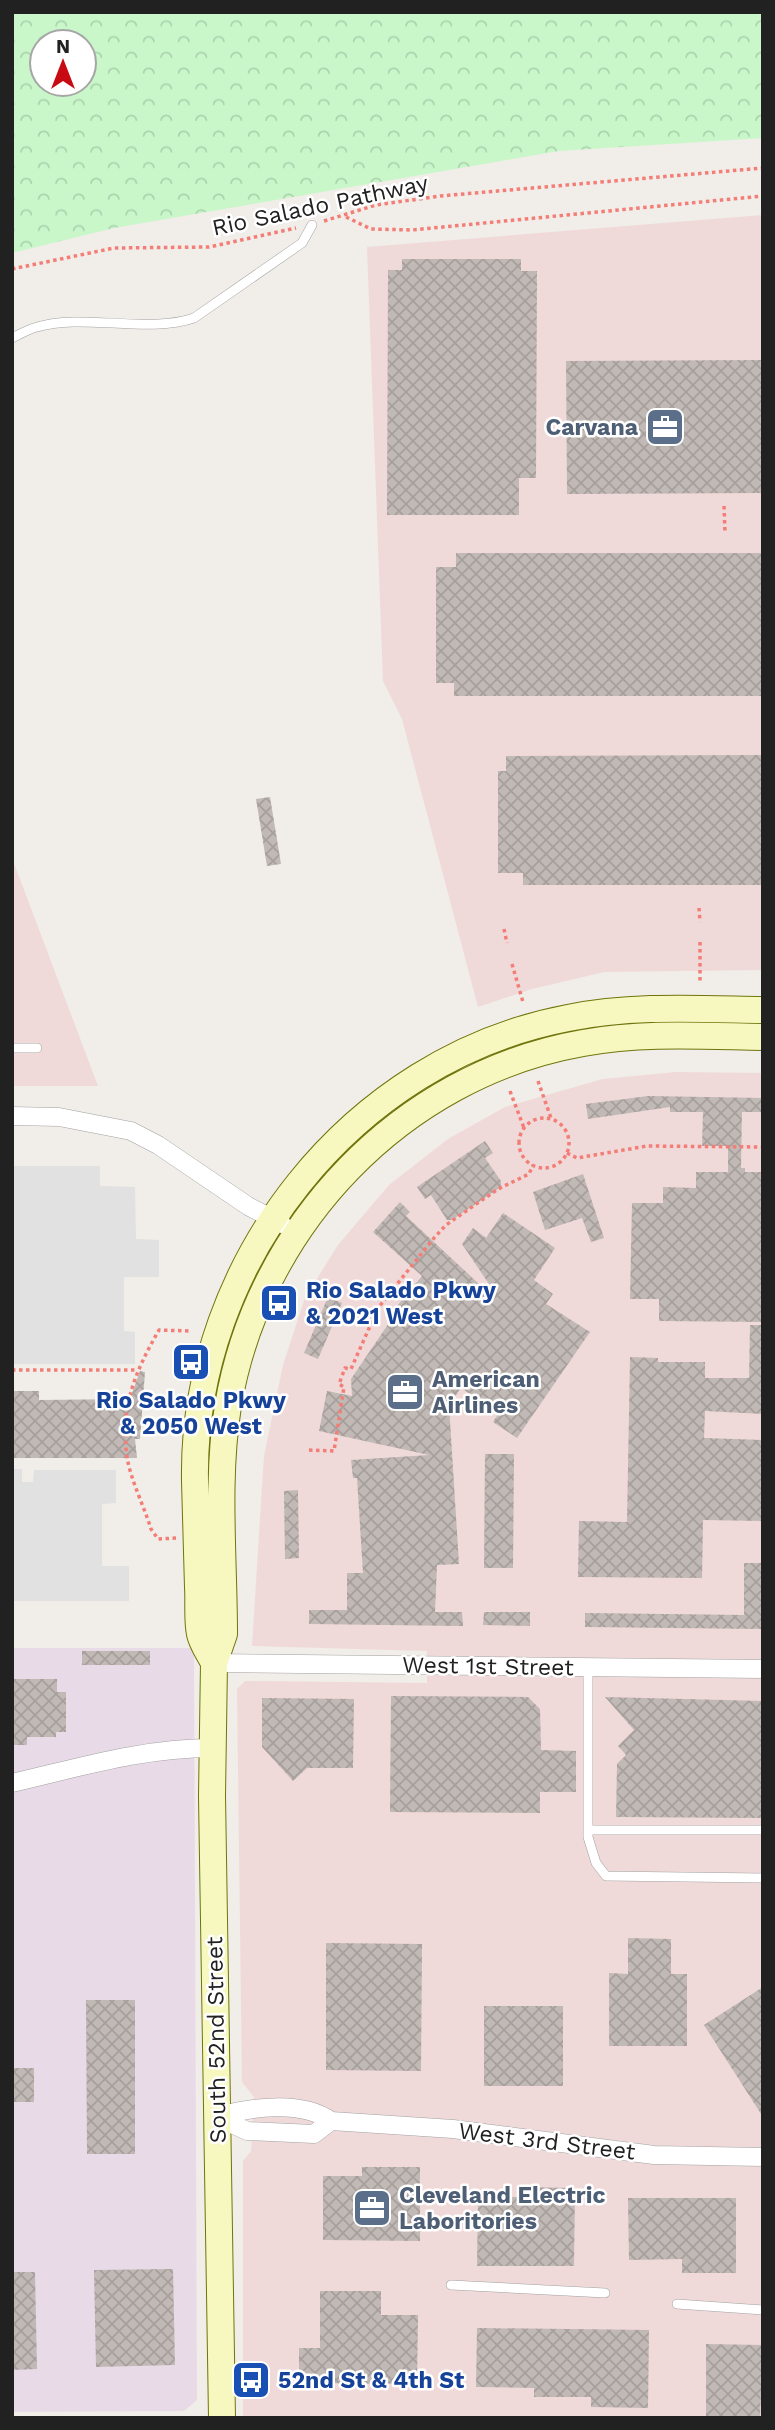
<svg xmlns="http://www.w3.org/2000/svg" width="775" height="2430" font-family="'Work Sans',sans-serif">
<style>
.commercial{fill:#f0d9d9}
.industrial{fill:#e9dae7}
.park{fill:url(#park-crowns);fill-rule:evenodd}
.parking{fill:#e1e1e1}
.building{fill:url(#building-cross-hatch)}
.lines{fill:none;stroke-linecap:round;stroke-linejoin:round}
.service-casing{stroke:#a2a2a2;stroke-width:10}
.minor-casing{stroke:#a2a2a2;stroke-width:19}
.secondary-casing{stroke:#6f750b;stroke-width:28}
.path{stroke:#f37e77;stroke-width:3.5;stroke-dasharray:3.5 3.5;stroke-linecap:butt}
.service{stroke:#fff;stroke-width:9}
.minor{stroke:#fff;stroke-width:18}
.secondary{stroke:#f7f7c0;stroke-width:26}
.labels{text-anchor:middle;stroke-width:5;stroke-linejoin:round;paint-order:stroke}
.street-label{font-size:23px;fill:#212121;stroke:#fff}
.service-label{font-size:23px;font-weight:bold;fill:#4e5e75;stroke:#fff;text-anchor:start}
.transit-label{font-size:23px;font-weight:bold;fill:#164399;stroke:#fff;text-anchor:start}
</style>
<defs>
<pattern id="park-crowns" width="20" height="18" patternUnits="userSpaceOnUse" patternTransform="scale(1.75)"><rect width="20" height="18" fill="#c9f7ca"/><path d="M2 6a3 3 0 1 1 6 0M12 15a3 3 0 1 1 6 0" fill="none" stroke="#acd3ad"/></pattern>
<pattern id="building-cross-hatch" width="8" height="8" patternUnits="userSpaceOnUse" patternTransform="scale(1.75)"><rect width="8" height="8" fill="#c1b9b5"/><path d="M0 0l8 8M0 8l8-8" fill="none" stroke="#a69f9b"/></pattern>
</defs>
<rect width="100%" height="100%" fill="#f1ede8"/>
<!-- commercial -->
<path class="commercial" d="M763,215V970L604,972L532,989L478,1007L402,719L383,681L367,247Z
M12,858L98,1086H12Z
M676,1072L763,1073V2418H243V2161L251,2151L254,2097L242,2082L237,1689L245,1681L427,1683V1651L252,1646L264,1456L283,1365L305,1298L338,1245L389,1185L448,1139L505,1107L557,1092L603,1079Z"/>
<!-- industrial -->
<path class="industrial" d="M12,1648H194L197,2400L184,2411L12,2412Z"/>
<!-- park -->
<path class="park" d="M12,12H763V138L559,151L114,228L12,253ZM42,42H84V84H42Z"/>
<!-- parking -->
<path class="parking" d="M12,1166H100V1186L135,1187L136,1239L159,1240V1277H124V1331L135,1332V1364H12Z
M12,1469H22V1482H33L34,1470H116V1503L102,1504V1566H129V1601H12Z"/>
<!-- building -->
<path class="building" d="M402,259H521V271H537L536,478H519V515H387L388,270H402Z
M763,360V493L567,494L566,361Z
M456,553H763V696H454V683H436V567H456Z
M763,755V885H523V873H498V771H506V756Z
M270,797L281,864L267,866L256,799Z
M648,1096L763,1098V1112H742L741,1168H745V1172H763V1322L659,1321V1299H630L632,1203H663V1187L696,1188V1172H728V1146H702L703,1112H670V1107L588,1119L586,1104Z
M485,1141L493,1153L485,1158L501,1181V1187L452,1220H447L431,1195L425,1199L417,1187Z
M583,1174L604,1238L591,1242L582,1218L545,1230L533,1192Z
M400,1202L410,1212L406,1216L492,1296L495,1293L462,1244L473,1228L486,1238L503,1213L555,1248L534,1280L553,1294L546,1304L590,1332L517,1438L493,1422L499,1413L461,1388L449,1405L459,1564L437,1565L435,1612H462L463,1626L309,1624V1610H347V1573H363L357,1478H353L351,1460L429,1455L319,1431L327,1391L352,1396L351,1379L395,1314L392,1312L422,1276L373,1232Z
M328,1297L342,1303L318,1359L304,1353Z
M750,1325H763V1414L705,1411L704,1438L763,1440V1521L703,1520L702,1578L578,1577L579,1521L627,1522L630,1357L658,1358V1362H705V1378H749Z
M140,1371L145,1372L140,1439H135L137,1458H12V1391H39V1400L130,1399Z
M485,1454H514L513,1568H484Z
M298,1490L299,1558L285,1559L284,1491Z
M744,1563H763V1629L585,1627V1613L744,1615Z
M484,1612H530V1626L483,1625Z
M82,1651H150V1665H82Z
M12,1679H57V1692H66V1732H56V1737H27V1745H12Z
M391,1696L528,1697L540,1709L541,1750L576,1751V1792H540V1813L390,1812Z
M605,1697L763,1701V1818L616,1817L617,1764L626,1755L618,1746L634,1730Z
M262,1698L354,1699L353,1768H307L293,1781L262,1747Z
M628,1938L671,1939V1974H687V2046H609V1973L628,1974Z
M326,1943L422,1944L421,2071L326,2070Z
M763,1987V2117L704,2025Z
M86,2000H135V2154H87Z
M484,2006H563V2086H484Z
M12,2068H34V2102H12Z
M362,2167H420V2241L323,2240V2176H362Z
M517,2187L575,2188L574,2266H477L478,2197H517Z
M628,2198H736V2273H682V2259L629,2260Z
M173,2269L175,2365L96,2367L94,2270Z
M12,2272H35L37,2369L12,2370Z
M320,2291H381V2315H418L417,2384L299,2383V2348H320Z
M477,2328L649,2330L648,2408L591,2407V2397H534V2388L476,2387Z
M706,2344L763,2345L760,2418H706Z"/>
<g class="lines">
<defs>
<path id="service" d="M12,338C20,334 29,329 37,327C83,313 147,334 194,318L302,243L312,225
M12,1048H37
M588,1667V1837L596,1863L606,1876L763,1878
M588,1830H763
M451,2285L605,2293
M677,2304L763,2310"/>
<path id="minor" d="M12,1116L59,1117L131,1131L158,1145L248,1206L282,1224
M214,1663L763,1669
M12,1783C81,1767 143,1748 213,1748
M217,2117C249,2107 302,2100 331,2121L453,2129L654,2155L763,2157
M217,2117L247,2131L314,2134L331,2121"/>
<path id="secondary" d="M214,1663C210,1654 202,1644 200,1634C197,1620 199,1602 198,1587C197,1551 196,1516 195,1481C191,1263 352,1059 568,1018C632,1005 698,1009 763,1010
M222,2418L212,1796L214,1663L224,1634C224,1559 216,1480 228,1406C258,1226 401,1075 583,1043C642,1032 703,1036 763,1037"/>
</defs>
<!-- service casing -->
<use href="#service" class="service-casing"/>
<!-- minor casing -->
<use href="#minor" class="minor-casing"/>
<!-- secondary casing -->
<use href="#secondary" class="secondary-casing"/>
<!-- path -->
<path class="path" d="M346,217L371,229L412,230L763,196
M324,221L376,205L440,196L763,168
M12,269L114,248L209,247L296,228
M724,506L725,532
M699,908L700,922
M504,929L507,943
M700,942V981
M512,964L523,1002
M538,1081L551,1118
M510,1091L524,1128
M519 1143a25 25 0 1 1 50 0a25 25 0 1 1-50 0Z
M567,1153L577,1158L647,1146L763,1147
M12,1370H136
M309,1450L334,1451L344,1387L339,1384L345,1368L351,1369L378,1308L434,1238L446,1225L498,1189L529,1174L533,1165
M176,1538L158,1539L151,1529C144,1506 131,1481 127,1457C120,1407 135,1372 159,1330L190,1331"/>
<!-- service -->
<use href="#service" class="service"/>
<!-- minor -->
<use href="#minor" class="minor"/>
<!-- secondary -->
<use href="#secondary" class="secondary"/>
</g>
<!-- icons -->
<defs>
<symbol id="office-square" viewBox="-11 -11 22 22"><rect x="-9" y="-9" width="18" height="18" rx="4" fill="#5c6f8a" stroke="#fff"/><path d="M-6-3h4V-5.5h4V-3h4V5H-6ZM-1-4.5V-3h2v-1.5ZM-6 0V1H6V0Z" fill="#fff"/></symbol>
<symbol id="bus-square" viewBox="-11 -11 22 22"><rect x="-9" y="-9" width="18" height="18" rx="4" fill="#1a4fb4" stroke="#fff"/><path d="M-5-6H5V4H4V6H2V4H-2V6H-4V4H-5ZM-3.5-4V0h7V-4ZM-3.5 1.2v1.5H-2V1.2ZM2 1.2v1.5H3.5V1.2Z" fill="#fff"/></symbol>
</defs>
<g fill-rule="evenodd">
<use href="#office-square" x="643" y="405" width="44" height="44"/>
<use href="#bus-square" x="257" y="1281" width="44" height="44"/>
<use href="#bus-square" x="169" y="1340" width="44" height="44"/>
<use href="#office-square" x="383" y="1370" width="44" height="44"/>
<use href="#office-square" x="350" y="2186" width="44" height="44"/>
<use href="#bus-square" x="229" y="2358" width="44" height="44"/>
</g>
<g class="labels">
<!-- street labels -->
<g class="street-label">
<text transform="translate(320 205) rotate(-12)" y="8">Rio Salado Pathway</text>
<text transform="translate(488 1666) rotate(1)" y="8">West 1st Street</text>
<text transform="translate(216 2040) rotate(-91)" y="8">South 52nd Street</text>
<text transform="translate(547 2141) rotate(7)" y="8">West 3rd Street</text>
</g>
<!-- service labels -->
<g class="service-label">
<text x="638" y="435" text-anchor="end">Carvana</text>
<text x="432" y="1387">American<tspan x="432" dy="26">Airlines</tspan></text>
<text x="399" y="2203">Cleveland Electric<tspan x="399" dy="26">Laboritories</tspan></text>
</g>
<!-- transit labels -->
<g class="transit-label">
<text x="306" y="1298">Rio Salado Pkwy<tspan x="306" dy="26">&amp; 2021 West</tspan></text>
<text x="191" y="1408" text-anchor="middle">Rio Salado Pkwy<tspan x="191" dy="26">&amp; 2050 West</tspan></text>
<text x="278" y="2388">52nd St &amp; 4th St</text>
</g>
</g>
<!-- border -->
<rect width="775" height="2430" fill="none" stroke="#212121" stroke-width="28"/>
<!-- north arrow -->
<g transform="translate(63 63)"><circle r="33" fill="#ffffff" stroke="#a6a6a6" stroke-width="2"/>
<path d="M0-5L12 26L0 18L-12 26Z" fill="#c80a13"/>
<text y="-10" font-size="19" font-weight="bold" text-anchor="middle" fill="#212121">N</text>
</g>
</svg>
